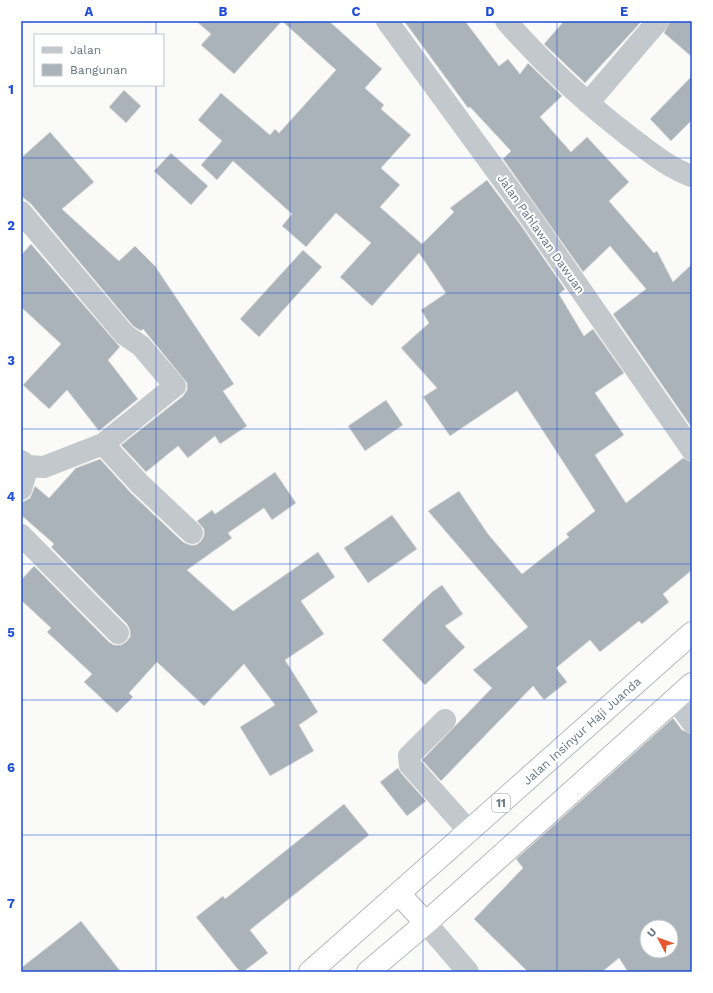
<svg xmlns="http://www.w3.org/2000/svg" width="713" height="993" font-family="'Work Sans',sans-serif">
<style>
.building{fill:#aab3b9;stroke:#dcdcda;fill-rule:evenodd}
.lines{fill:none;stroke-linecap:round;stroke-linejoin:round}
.highway-casing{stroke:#b4b9bd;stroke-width:24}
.minor{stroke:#c3c8cc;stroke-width:22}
.highway{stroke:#fff;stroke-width:22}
.grid{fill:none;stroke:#1d4ed8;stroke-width:1;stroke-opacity:0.55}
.labels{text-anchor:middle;stroke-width:4;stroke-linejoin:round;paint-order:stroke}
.shield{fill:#fff;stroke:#939fa8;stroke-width:1}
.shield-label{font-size:11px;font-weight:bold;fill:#657683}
.street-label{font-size:12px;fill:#657683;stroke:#fff}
.neatline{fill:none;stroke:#1d4ed8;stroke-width:1.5}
.grid-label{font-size:13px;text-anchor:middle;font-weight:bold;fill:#1d4ed8}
</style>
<rect width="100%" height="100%" fill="#fafaf8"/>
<!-- building -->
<path class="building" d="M196,21H282L234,74L201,45L211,34Z
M282,21H329L382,69L365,88L384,105L381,109L411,135L381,168L400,185L380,207L422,244L454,212L450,208L487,180L520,224L565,289L559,294L584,336L593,329L624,373L595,393L624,435L595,455L626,503L683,458L692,462V570L663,594L669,602L642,624L639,621L600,652L590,640L556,668L567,682L544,700L533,686L441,781L422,760L492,688L473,670L528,627L428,511L459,491L488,534L522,574L569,537L566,534L595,511L517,391L450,436L423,397L437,388L401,348L429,323L421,310L446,293L419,253L372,306L340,277L371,243L336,213L306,247L282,226L292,214L233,161L217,180L201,165L222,141L198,120L221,93L270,135L275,129L279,133L336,70Z
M404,21H465L499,66L508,59L520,74L528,63L562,96L540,117L571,152L587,137L629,182L609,201L654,253L657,251L673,282L692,264V428L613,314L646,289L610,246L583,272L503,159L511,151L470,107L468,108Z
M564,21H642L585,83L544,44Z
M670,21H692V57L664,33Z
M692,76V120L671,141L650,119Z
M124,90L141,106L126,123L109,107Z
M50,132L94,182L62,209L119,261L135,246L155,266L234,384L223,391L247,426L220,444L215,436L188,458L178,446L146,472L121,445L183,396L187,390V383L143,329L141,331L133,326L31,204L21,196V158Z
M171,153L208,186L191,205L154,171Z
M31,244L120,347L108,360L138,399L99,431L67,390L49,409L23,385L61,344L21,307V255Z
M303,250L322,267L259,337L240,319Z
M386,400L403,425L365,451L348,426Z
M100,459L131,493L183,542L190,545H196L201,541L204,536V529L197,521L212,510L215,514L275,472L296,503L272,520L264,508L228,533L232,538L187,570L233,611L318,552L335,577L301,601L324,634L285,660L318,712L299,725L314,751L270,776L240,727L275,705L244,664L204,706L157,662L129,693L133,697L117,713L84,682L92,674L47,632L51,628L21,600V580L34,566L109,642L114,645H121L126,642L130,637V630L127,624L51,547L54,544L21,515V503L30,498L35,486L49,498L76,468Z
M392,515L417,549L368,583L344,548Z
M442,585L463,614L445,626L465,647L425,685L382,640L432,592Z
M673,718L682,730L692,734V972H628L619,958L602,972H528L474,919L523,868L516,859ZM647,927H671V951H647Z
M398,768L401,773L426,801L407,816L380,782Z
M344,804L369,835L250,930L268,953L243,972H240L196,917L223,896L225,899Z
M81,921L121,972H21V968Z"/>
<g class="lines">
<defs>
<path id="highway" d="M399,894L426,923
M310,972L692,633
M368,972L426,923L692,684"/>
</defs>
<!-- highway casing -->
<use href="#highway" class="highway-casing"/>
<!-- minor -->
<path class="minor" d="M387,21L530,217L692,450
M506,21C542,62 587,104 630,137C650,152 669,168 692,176
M588,103L658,21
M21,212L125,335L141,346L175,386L103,444L44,467L28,466L21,461
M103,444L140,484L192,533
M21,489L28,466
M21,535L118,633
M675,699L692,722
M445,720L409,756L410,765L469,831
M426,923L468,972"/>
<!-- highway -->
<use href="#highway" class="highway"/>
</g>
<!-- grid -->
<path class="grid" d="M156,21V35M290,21V972M423,21V972M557,21V972M156,85V972M21,158H692M21,293H692M21,429H692M21,564H692M21,700H692M21,835H692"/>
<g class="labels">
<!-- shield labels -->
<rect class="shield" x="492" y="794" width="18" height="18" rx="3"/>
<g class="shield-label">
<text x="501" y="807">11</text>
</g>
<!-- street labels -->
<g class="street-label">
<text transform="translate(541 234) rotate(55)" y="4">Jalan Pahlawan Dawuan</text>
<text transform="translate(582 731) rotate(-42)" y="4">Jalan Insinyur Haji Juanda</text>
</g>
</g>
<!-- border -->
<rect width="713" height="993" fill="none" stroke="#ffffff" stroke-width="44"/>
<!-- legend -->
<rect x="34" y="34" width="130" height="52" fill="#ffffff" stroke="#c1c8cd"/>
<rect x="42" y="47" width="20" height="6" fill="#c3c8cc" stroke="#c1c8cd"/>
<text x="70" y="54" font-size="12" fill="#657683">Jalan</text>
<rect x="42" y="64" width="20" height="12" fill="#aab3b9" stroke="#c1c8cd"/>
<text x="70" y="74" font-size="12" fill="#657683">Bangunan</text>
<!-- north arrow -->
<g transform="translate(659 939) rotate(311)"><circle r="19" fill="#ffffff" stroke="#c1c8cd"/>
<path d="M0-3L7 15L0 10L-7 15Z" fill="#e4572e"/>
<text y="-6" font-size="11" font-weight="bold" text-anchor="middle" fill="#657683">U</text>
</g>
<rect x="22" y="22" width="669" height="949" class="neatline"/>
<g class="grid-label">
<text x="89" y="16">A</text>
<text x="223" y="16">B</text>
<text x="356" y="16">C</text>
<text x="490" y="16">D</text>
<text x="624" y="16">E</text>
<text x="11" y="94">1</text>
<text x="11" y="230">2</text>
<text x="11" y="365">3</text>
<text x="11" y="501">4</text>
<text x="11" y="637">5</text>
<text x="11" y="772">6</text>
<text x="11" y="908">7</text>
</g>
</svg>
